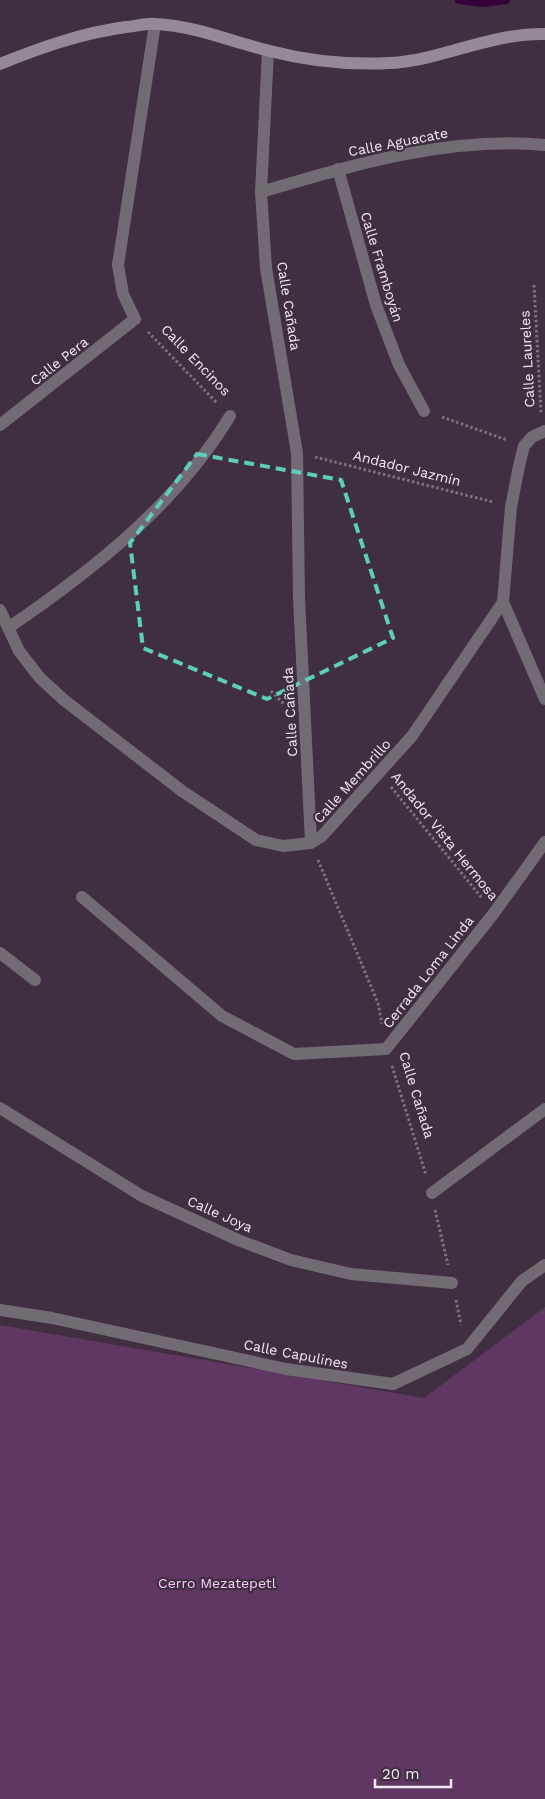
<svg xmlns="http://www.w3.org/2000/svg" width="545" height="1799" font-family="'Work Sans',sans-serif">
<style>
.green{fill:#5f3762}
.lines{fill:none;stroke-linecap:round;stroke-linejoin:round}
.stream{stroke:#36003b;stroke-width:8}
.path{stroke:#7f7280;stroke-width:3;stroke-dasharray:2.5 2.5;stroke-linecap:butt}
.street{stroke:#736b74;stroke-width:12}
.secondary{stroke:#968996;stroke-width:12}
.marked{fill:none;stroke:#5dceb9;stroke-width:4;stroke-dasharray:10 6;stroke-linejoin:round}
.labels{text-anchor:middle;stroke-width:4.5;stroke-linejoin:round;paint-order:stroke}
.street-label{font-size:14px;fill:#f4eaf5;stroke:#3f2f40}
.park-label{font-size:14px;fill:#facafd;stroke:#3f2f40}
</style>
<rect width="100%" height="100%" fill="#3f2f40"/>
<!-- green -->
<path class="green" d="M545,1307V1799H0V1325L424,1398Z"/>
<g class="lines">
<!-- stream -->
<path class="stream" d="M459,0L484,3L506,0"/>
<!-- path -->
<path class="path" d="M534,285L541,413
M148,332L217,403
M442,417L507,440
M315,457L493,502
M271,691L285,705
M391,787L482,898
M318,860L378,1003L382,1024
M392,1066L426,1175
M435,1210L448,1265
M456,1300L461,1325"/>
<!-- street -->
<path class="street" d="M268,51L261,192L266,268L297,453L299,598L311,843
M338,169L376,305L399,365L424,411
M261,192C353,165 448,136 545,145
M0,425L135,319L123,294L118,265L155,24
M503,602L545,699
M0,610L19,651L40,678L64,700L182,791L256,840L283,846L311,843L322,836L412,736L503,602L511,507L519,466L524,446L532,437L545,431
M8,628C93,570 176,505 230,416
M82,897L222,1016L294,1054L386,1049L494,913L545,842
M0,953L35,980
M0,1108L142,1196L238,1240L291,1260L351,1274L452,1283
M432,1193L545,1109
M0,1310L52,1318L286,1369L393,1384L467,1349L522,1281L545,1265"/>
<!-- secondary -->
<path class="secondary" d="M0,64C42,47 82,33 126,27C136,26 147,23 156,24C196,26 232,42 270,51C308,61 350,65 390,63C443,60 489,33 545,34"/>
</g>
<!-- marked area -->
<path class="marked" d="M197,454L341,480L393,638L267,699L143,648L130,543Z"/>
<g class="labels">
<!-- street labels -->
<g class="street-label">
<text transform="translate(398 142) rotate(-11)" y="5">Calle Aguacate</text>
<text transform="translate(382 267) rotate(73)" y="5">Calle Framboyán</text>
<text transform="translate(289 306) rotate(81)" y="5">Calle Cañada</text>
<text transform="translate(527 359) rotate(-93)" y="5">Calle Laureles</text>
<text transform="translate(196 360) rotate(46)" y="5">Calle Encinos</text>
<text transform="translate(59 361) rotate(-38)" y="5">Calle Pera</text>
<text transform="translate(407 468) rotate(14)" y="5">Andador Jazmín</text>
<text transform="translate(290 712) rotate(-93)" y="5">Calle Cañada</text>
<text transform="translate(352 781) rotate(-48)" y="5">Calle Membrillo</text>
<text transform="translate(445 836) rotate(51)" y="5">Andador Vista Hermosa</text>
<text transform="translate(428 972) rotate(-52)" y="5">Cerrada Loma Linda</text>
<text transform="translate(417 1095) rotate(73)" y="5">Calle Cañada</text>
<text transform="translate(220 1214) rotate(24)" y="5">Calle Joya</text>
<text transform="translate(296 1354) rotate(11)" y="5">Calle Capulines</text>
</g>
<!-- park labels -->
<g class="park-label">
<text x="217" y="1588">Cerro Mezatepetl</text>
</g>
</g>
<!-- scale -->
<path d="M375 1779v8h76v-8" fill="none" stroke="#f4eaf5" stroke-width="2.5"/>
<text x="382" y="1779" font-size="15" fill="#f4eaf5" stroke="#3f2f40" stroke-width="4" paint-order="stroke">20 m</text>
</svg>
